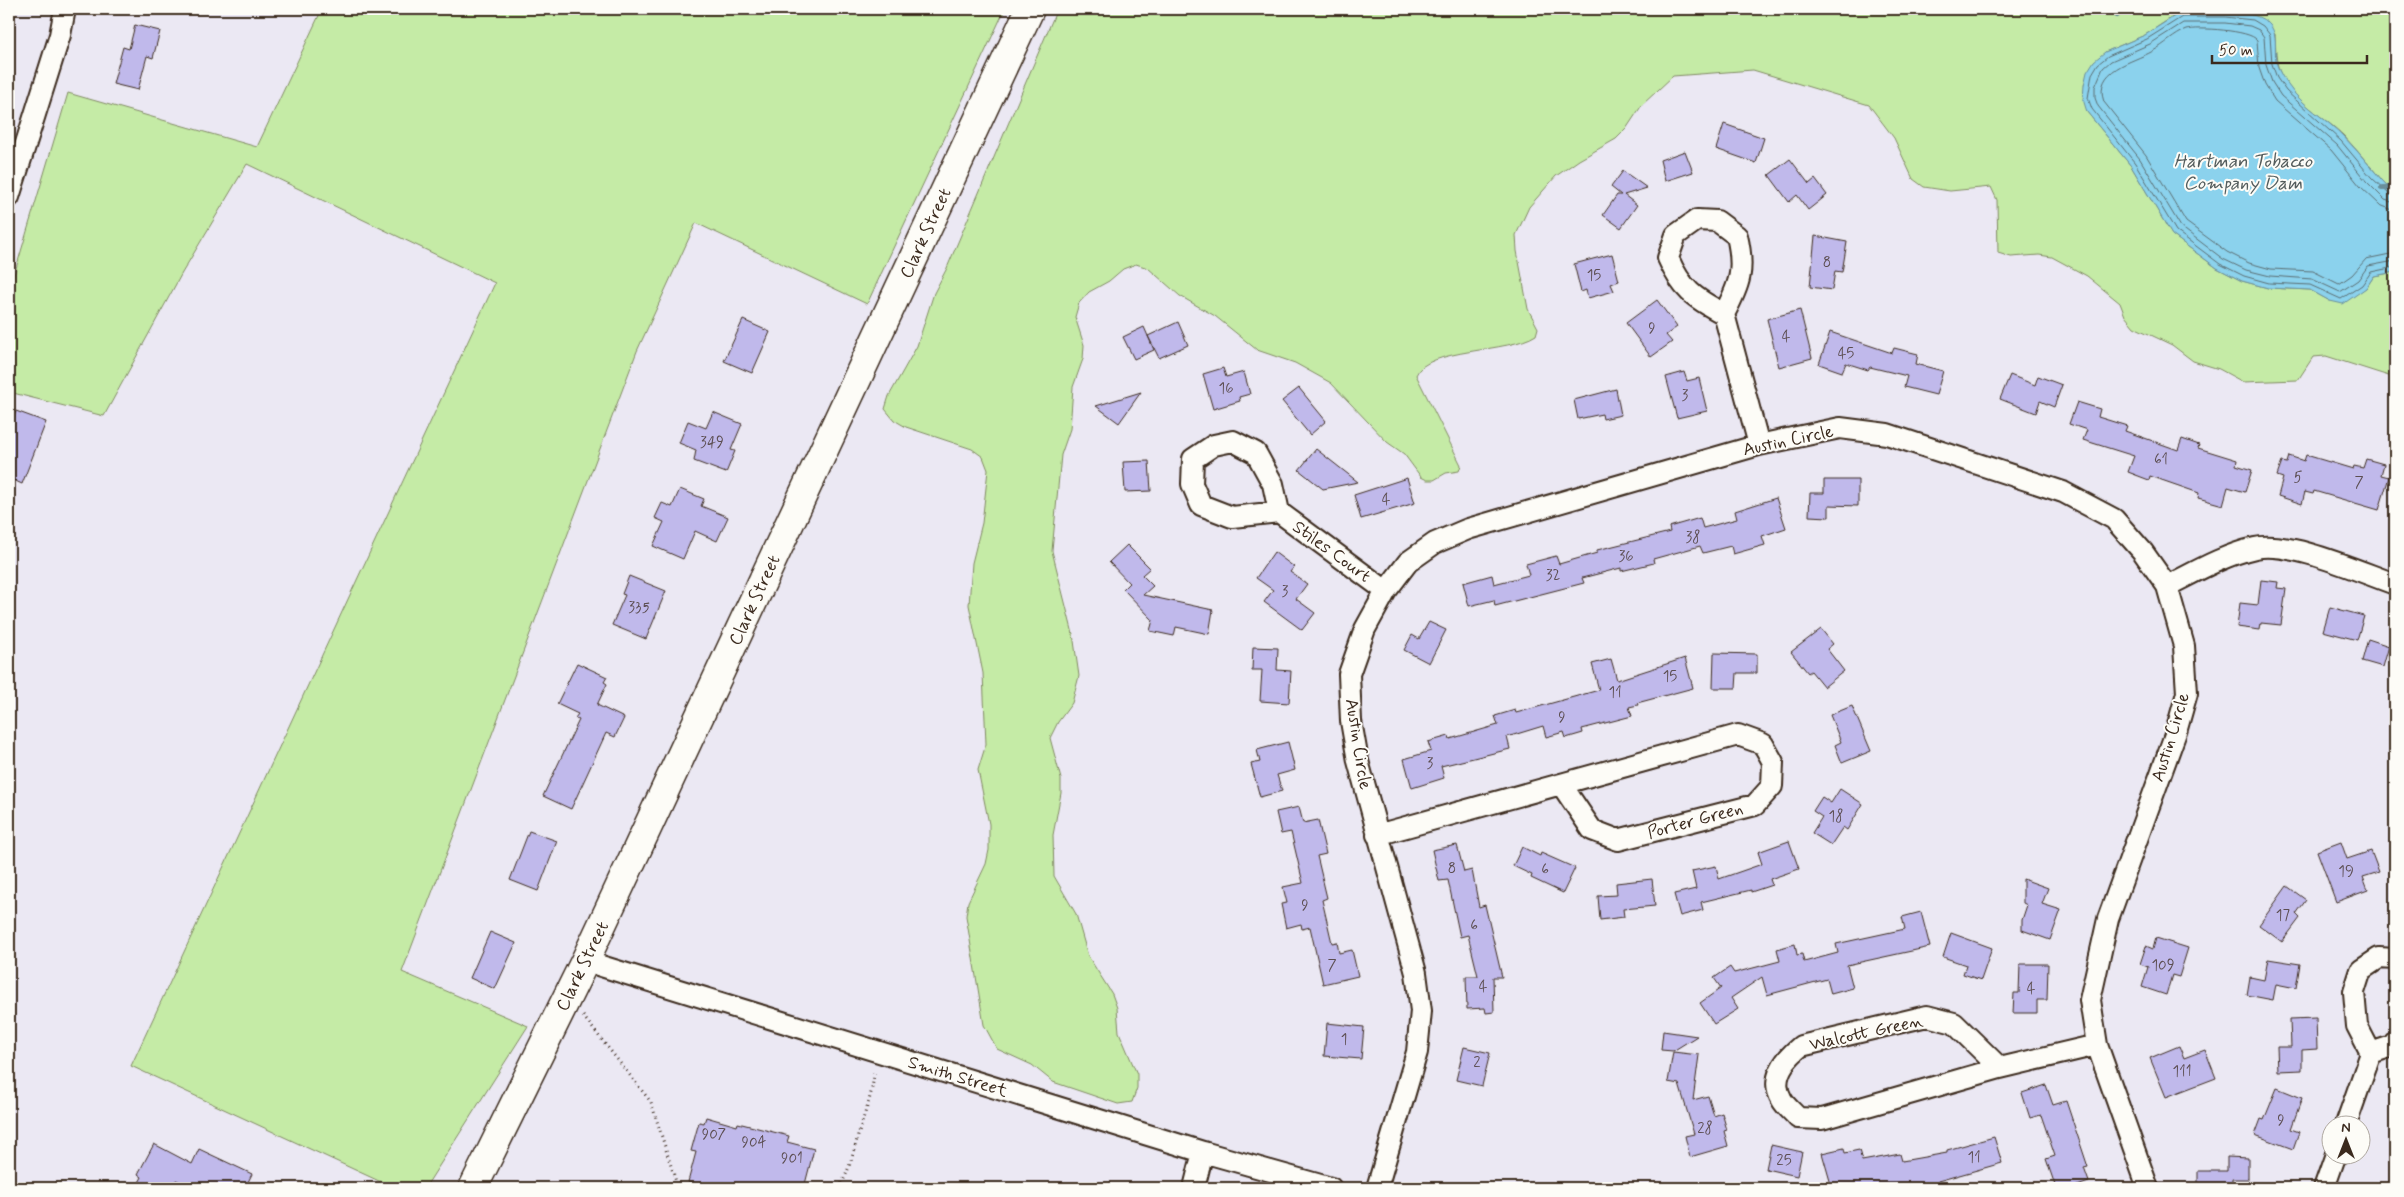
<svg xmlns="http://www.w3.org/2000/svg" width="2404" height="1197" font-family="Mynerve,sans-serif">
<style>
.green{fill:#c5eba6;stroke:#808a62}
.water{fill:#8bd2ed;stroke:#6b8f9a}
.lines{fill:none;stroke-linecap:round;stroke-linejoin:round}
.shore{stroke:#5b6d71;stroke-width:1}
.stream{stroke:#6b8f9a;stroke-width:6}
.building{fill:#c0b9eb;stroke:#3b2a1e}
.street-casing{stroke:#3b2a1e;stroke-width:24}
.secondary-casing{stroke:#3b2a1e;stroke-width:31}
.path{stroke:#3b2a1e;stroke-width:3;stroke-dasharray:1 4;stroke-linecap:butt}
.street{stroke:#fdfcf7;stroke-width:20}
.secondary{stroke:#fdfcf7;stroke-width:28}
.labels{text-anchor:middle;stroke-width:4;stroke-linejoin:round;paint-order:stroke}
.number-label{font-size:15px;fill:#5c4e51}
.street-label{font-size:18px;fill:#3b2a1e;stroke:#fdfcf7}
.water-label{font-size:19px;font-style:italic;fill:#535c5c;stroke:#fdfcf7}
</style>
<rect width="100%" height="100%" fill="#ebe8f3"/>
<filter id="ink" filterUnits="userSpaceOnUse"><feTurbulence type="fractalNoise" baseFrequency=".02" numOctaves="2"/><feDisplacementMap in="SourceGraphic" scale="10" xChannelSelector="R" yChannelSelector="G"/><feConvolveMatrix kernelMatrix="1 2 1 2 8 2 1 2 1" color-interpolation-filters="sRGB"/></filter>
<g filter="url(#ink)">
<!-- green -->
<path class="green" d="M322,9H1005L867,304L696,223L637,351L402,972L528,1026L425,1188H394L131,1066L495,283L247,164L182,273L104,416L9,392V292L68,93L257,147Z
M1057,9H2395V194C2377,176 2362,155 2344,136C2325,117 2293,101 2281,75C2275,62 2276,48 2275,34L2226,12H2180L2145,35L2105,52L2087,112L2131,166L2172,235L2217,268L2242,281L2268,288L2310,290L2330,301L2366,288L2374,276L2395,272V378L2326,356L2313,357L2298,380L2243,382L2219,369L2193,361L2172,345L2134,327L2125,316L2120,303L2087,276L2052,257L2039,255L2011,257L1998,253L1997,200L1991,187L1950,191L1924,187L1913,179L1894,138L1869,105L1753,70L1673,76L1642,105L1626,129L1616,139L1579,160L1556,176L1529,207L1516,235L1517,251L1528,309L1538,328L1536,335C1509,353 1426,348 1416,375L1461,465L1459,471L1446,473L1434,480H1427L1421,477L1404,454L1387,442L1331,383L1295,363L1257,350L1215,316L1180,296L1148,268L1136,264L1123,269L1109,281L1089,292L1079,303L1075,317L1084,345L1083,359L1073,387L1070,429L1061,455L1052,551L1073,634L1079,676L1072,703L1058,722L1050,738L1061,779V793L1053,835L1054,876L1076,914L1088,956L1112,994L1117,1008L1119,1032L1137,1074V1088L1132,1102L1118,1104L1053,1082L1032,1065L997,1049L984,1025L966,916L968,902L986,864L989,850V824L978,770L986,744L983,673L969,605L972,563L982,523L988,470L983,457L972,449L906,427L894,420L885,409L889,396L917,346L934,293L947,268Z"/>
<!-- water -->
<path class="water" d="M2181,12C2203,12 2249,7 2267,22C2279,32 2274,47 2276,61C2278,70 2283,78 2288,85C2301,105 2327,119 2344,137C2362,155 2377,176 2395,194V272L2374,276L2366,288L2343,304L2330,301L2310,290L2268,288L2242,281L2217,268L2172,235L2131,166L2087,112L2083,99L2084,85L2087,72L2094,61L2105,52L2145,35Z"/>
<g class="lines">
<!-- shore -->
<path class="shore" d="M2395,197L2390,195L2371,177L2341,141L2286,91L2277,78L2272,64L2270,35L2263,26L2253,20L2225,17H2182L2147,39L2108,56L2098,64L2092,74L2088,98L2092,109L2135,163L2176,231L2220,264L2244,276L2269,283L2310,285L2341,299L2362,285L2371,272L2395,267
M2395,203L2385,200L2366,181L2337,145L2281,96L2272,82L2266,65L2264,37L2259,30L2250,26L2225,23H2183L2150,44L2111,61L2103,68L2095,87V98L2098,106L2140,159L2181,227L2223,259L2246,270L2270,276L2312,279L2340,292L2358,280L2368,266L2395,261
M2395,211L2380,205L2360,186L2331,150L2275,101L2265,85L2259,68L2257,40C2250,30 2198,27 2186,30C2175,34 2164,45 2153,51C2132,63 2093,69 2104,102L2146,155L2186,222L2227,252L2249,263L2271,269L2313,271L2339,284L2352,275L2366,259L2395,253"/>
<!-- stream -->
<path class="stream" d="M2114,9L2117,15
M2382,188H2395"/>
</g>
<!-- building -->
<path class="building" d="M135,25L160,31L153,58L147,56L138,90L113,84L123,47L129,49Z
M1724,124L1764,138L1756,163L1716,149Z
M1685,151L1693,172L1665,181L1660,160Z
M1790,159L1809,184L1815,179L1827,195L1808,210L1797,195L1789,202L1769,175Z
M1623,171L1647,188L1624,195L1637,205L1621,228L1603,215L1617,195H1621L1611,187Z
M1815,236L1847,242L1842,272L1835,271L1832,290L1810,287Z
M1612,254L1619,281L1611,284L1614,291L1588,298L1586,290L1581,292L1574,264Z
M1657,300L1677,327L1666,335L1672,342L1651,357L1626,323Z
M1800,310L1812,358L1779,367L1767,319Z
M743,320L770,332L752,373L724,361Z
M1178,322L1188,345L1159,358L1148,336Z
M1144,327L1154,350L1134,359L1123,337Z
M1830,332L1892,353L1894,348L1918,354L1916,364L1943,371L1936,395L1904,387L1907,376L1870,367L1868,370L1846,363L1842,372L1819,364Z
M1223,368L1226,377L1244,372L1250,394L1239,397L1240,401L1213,409L1203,374Z
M1684,372L1687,381L1699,378L1707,411L1677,418L1666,377Z
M2010,375L2035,385L2038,376L2062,385L2054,407L2040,401L2036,413L2000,399Z
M1299,388L1326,421L1310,435L1282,401Z
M1616,389L1621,415L1603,419L1602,414L1578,419L1574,400Z
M1141,392L1119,423L1096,406Z
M2077,402L2100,409L2098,417L2127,426L2125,431L2178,450L2182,439L2199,445L2198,448L2237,460L2236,465L2252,470L2245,492L2228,487L2223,505L2198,498L2199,493L2150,476L2149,480L2128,472L2134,456L2083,440L2087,430L2069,424Z
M16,411L46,422L22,484L9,478V431Z
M713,412L742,424L731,450L735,451L726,473L694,461L696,450L679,443L688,421L706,428Z
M1316,449L1358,482L1323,489L1299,470Z
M2306,455L2353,469L2354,466L2363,468L2366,459L2384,464L2381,475L2389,477L2379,510L2314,491L2313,494L2305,492L2302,504L2278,496L2283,478L2277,476L2282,462L2287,463L2289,456L2304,461Z
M1149,461L1151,491L1125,492L1123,462Z
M1407,478L1415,503L1361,519L1354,495Z
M1824,480H1858V506L1829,505V517L1809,516L1810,493H1824Z
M680,489L704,499L701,506L728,517L717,541L695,531L683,559L653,546L664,522L655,518L662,503L672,507Z
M1776,498L1786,528L1762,536L1765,545L1733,554L1731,546L1703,553L1700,546L1653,559L1654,563L1621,571V568L1582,578L1584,583L1549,592L1495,606L1494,600L1469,606L1463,583L1492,575L1494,584L1529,575L1526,564L1556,556L1559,564L1597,553V550L1670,532L1669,527L1700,518L1703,528L1737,519L1735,511Z
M1127,545L1150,568L1142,575L1153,586L1143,595L1213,610L1209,634L1176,627L1174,636L1150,631L1153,620L1123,589L1129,583L1109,562Z
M1274,552L1294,567L1290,572L1307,584L1296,599L1315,613L1302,630L1264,602L1273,590L1256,578Z
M629,576L666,591L646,639L612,625L625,595L622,594Z
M2261,580L2278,582L2277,588L2286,589L2281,625L2261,623L2260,630L2237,627L2240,603L2258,605Z
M2330,607L2364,616L2357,640L2323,631Z
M1429,622L1446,630L1429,663L1404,650L1412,635L1419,639Z
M1821,629L1833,644L1827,649L1844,671L1824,687L1811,671L1808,673L1791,652Z
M2368,639L2389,646L2383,667L2362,661Z
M1253,647L1278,648L1277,670L1291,671L1289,703L1260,701L1262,670H1252Z
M1714,653L1757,654V673H1737L1736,688H1713Z
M1685,658L1693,688L1637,703L1638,705L1629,707L1632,716L1582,729L1583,733L1566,738L1564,732L1546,737L1543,726L1507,737L1510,749L1441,766L1444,778L1412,788L1404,759L1431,751L1428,742L1449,736L1450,739L1498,725L1495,716L1515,710L1516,713L1599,690L1592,664L1611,659L1617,680Z
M577,663L607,677L604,682L607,684L597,705L624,718L615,737L606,733L571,809L543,796L579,720L575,718L578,714L557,704Z
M1852,706L1871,751L1842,763L1835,745L1841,742L1830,715Z
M1288,742L1295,770L1277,775L1282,791L1260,797L1251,764L1260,762L1257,750Z
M1840,789L1863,804L1847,830L1843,827L1831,845L1812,833L1822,817L1813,811L1822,797L1831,803Z
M1299,807L1303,823L1318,820L1326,854L1317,856L1327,898L1322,900L1332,943L1337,942L1339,953L1352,950L1358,976L1323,984L1310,927L1302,929L1301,924L1286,928L1281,904L1287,903L1283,887L1303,883L1291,832L1281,834L1276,812Z
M529,831L557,841L538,891L510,880Z
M1789,841L1799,869L1770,879L1772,885L1751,892V890L1701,902L1703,910L1680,916L1674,894L1696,889L1692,871L1716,866L1719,879L1762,864L1758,852Z
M2341,842L2347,859L2371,851L2379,872L2363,877L2368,890L2336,902L2317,851Z
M1457,845L1464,872L1472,870L1479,907L1485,905L1502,977H1493L1494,1012L1486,1013L1485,1008L1467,1009L1466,976H1478L1468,935L1460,937L1448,880L1439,881L1432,850Z
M1522,847L1540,856L1541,853L1575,868L1563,893L1531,878L1532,875L1513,866Z
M1652,879L1655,906L1623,909L1624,917L1600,920L1598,896L1617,895L1616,883Z
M2023,879L2048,888L2042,904L2061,910L2050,940L2022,930V920L2027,905L2023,903Z
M2287,886L2306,900L2296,914L2300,918L2282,942L2259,925Z
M1921,912L1930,947L1847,965L1853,988L1831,994L1827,979L1767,995L1762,977L1731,998L1738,1009L1714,1024L1700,1003L1721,988L1714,978L1730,967L1734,973L1780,961L1777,949L1795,944L1797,955L1802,954L1804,962L1838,953L1836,944L1905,929L1902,917Z
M490,932L516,943L495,989L470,978Z
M1951,933L1992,948L1981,980L1963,974L1966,965L1943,957Z
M2156,938L2188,948L2179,977L2172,975L2166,995L2142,987L2148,967L2140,964L2146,946L2153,949Z
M2268,959L2300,964L2296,988L2276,984L2273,1000L2247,995L2250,977L2264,980Z
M2020,964H2048L2047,1000H2037V1013H2013L2014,993H2019Z
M2316,1018L2317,1049L2302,1050V1070L2278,1071L2277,1047H2291L2290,1019Z
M1327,1023L1364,1027L1361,1059L1324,1056Z
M1663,1031L1697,1036L1673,1051L1661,1050Z
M2179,1046L2184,1058L2205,1050L2216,1078L2166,1097L2150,1058Z
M1464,1047L1490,1053L1482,1086L1456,1080Z
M1673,1052L1699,1055L1693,1100L1708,1096L1714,1116L1722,1113L1727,1130L1724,1131L1728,1146L1690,1157L1685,1136L1694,1134L1679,1084L1668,1082Z
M2046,1085L2053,1105L2066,1101L2088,1167L2084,1168L2089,1182L2071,1188H2056L2046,1159L2055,1156L2041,1115L2030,1118L2022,1093Z
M2277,1088L2302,1098L2291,1129L2299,1132L2293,1149L2255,1135L2261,1119L2264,1120Z
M706,1117L737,1126L738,1123L789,1136L787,1142L814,1149L804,1188H712L688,1182L696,1152L691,1151L699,1122L704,1123Z
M1994,1137L2002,1163L1938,1181L1939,1183L1922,1186V1188H1832L1822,1153L1844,1148L1845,1153L1859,1150L1862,1161L1900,1154L1902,1161L1947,1153V1150Z
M154,1144L192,1164L199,1149L252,1174L245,1188H194L176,1180L171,1188H136L142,1177L138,1174Z
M1771,1145L1802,1152L1797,1176L1766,1169Z
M2227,1157L2248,1158V1179H2232V1188H2198V1171H2227Z"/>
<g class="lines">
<defs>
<path id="street" d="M9,197L60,35L65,9
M1724,314C1694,298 1682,290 1668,258L1676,235L1697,220L1717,221L1737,236C1745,270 1740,284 1724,314L1759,445
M1279,512L1232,517L1201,505L1192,484L1193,459L1214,445L1233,441L1256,453L1273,484L1279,512L1386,591
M2167,586C2195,572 2224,555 2255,548C2290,540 2360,572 2395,584
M1377,835L1738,735L1763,744L1773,762L1772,786L1755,805L1618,840L1592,830L1561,784
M585,961L1203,1152L1331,1188
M1927,1016L1954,1023L2000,1068L1822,1119L1798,1118C1793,1112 1786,1107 1782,1100C1769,1079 1785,1059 1801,1046Z
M2371,1053L2392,1046L2395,1042
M2000,1068L2097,1045
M2346,1124L2371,1053L2357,1026L2354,992L2361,970L2379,958L2395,959
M1194,1188L1203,1152
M1377,1188L1417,1052L1421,1011L1416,973L1358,761L1351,721L1349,674L1365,629L1386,591L1408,562L1435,543L1468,529L1759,445L1840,428L1887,434L2063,492L2114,519L2143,552L2167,586L2184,646L2187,693L2176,732L2108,919L2090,1000L2097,1045L2148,1188
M2324,1188L2336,1154"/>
<path id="secondary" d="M473,1188L585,961L1030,9"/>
</defs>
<!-- street casing -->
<use href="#street" class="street-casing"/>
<!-- secondary casing -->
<use href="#secondary" class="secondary-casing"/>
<!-- path -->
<path class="path" d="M583,1016L651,1102L678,1188
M839,1188C851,1169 854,1147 861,1126C867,1105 872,1096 874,1073"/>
<!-- street -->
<use href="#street" class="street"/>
<!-- secondary -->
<use href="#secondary" class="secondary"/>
</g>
</g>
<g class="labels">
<!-- number labels -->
<g class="number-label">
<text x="1827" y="267">8</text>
<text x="1594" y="280">15</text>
<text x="1652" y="333">9</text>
<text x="1786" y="341">4</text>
<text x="1846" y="358">45</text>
<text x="1226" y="393">16</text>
<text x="1685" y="400">3</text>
<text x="712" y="447">349</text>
<text x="2161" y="464">61</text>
<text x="2298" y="482">5</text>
<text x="2359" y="487">7</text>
<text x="1386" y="504">4</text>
<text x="1693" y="542">38</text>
<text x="1626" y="561">36</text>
<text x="1553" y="580">32</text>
<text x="1285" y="596">3</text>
<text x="639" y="612">335</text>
<text x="1670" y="681">15</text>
<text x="1615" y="697">11</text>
<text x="1562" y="722">9</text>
<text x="1430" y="768">3</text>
<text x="1836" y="821">18</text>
<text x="1452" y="873">8</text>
<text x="1545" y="874">6</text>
<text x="2346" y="876">19</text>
<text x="1305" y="910">9</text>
<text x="2283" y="920">17</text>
<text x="1474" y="930">6</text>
<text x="1332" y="970">7</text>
<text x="2163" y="970">109</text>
<text x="1483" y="991">4</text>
<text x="2031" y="993">4</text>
<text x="1344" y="1044">1</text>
<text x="1477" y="1067">2</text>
<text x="2182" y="1076">111</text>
<text x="2281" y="1125">9</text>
<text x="1705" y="1133">28</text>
<text x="714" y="1139">907</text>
<text x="754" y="1147">904</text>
<text x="1974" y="1162">11</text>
<text x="792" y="1163">901</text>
<text x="1784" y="1165">25</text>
</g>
<!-- street labels -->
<g class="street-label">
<text transform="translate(925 233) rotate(-65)" y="6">Clark Street</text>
<text transform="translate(1788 440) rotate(-12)" y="6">Austin Circle</text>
<text transform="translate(1332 551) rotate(36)" y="6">Stiles Court</text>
<text transform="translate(754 600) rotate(-65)" y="6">Clark Street</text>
<text transform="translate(2170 737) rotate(-73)" y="6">Austin Circle</text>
<text transform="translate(1359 744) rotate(81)" y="6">Austin Circle</text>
<text transform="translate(1695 820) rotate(-15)" y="6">Porter Green</text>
<text transform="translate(582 966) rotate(-64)" y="6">Clark Street</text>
<text transform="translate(1866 1032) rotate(-12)" y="6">Walcott Green</text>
<text transform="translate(958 1076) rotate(17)" y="6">Smith Street</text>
</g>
<!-- water labels -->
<g class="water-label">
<text x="2243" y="167">Hartman Tobacco<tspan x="2243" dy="22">Company Dam</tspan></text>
</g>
</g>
<!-- margin -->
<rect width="2404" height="1197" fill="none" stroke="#fdfcf7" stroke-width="30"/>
<rect x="15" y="15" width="2374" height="1167" fill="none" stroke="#3b2a1e" stroke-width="2" filter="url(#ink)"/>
<!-- north arrow -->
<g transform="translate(2346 1140)"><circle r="24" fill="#fdfcf7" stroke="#afa8a0"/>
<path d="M0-4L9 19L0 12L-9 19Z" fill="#3b2a1e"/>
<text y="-8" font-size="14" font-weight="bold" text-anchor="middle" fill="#3b2a1e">N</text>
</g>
<!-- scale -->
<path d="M2212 55v8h155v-8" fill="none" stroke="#3b2a1e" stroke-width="2.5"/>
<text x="2219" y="55" font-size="15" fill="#3b2a1e" stroke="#fdfcf7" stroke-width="4" paint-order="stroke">50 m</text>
</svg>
